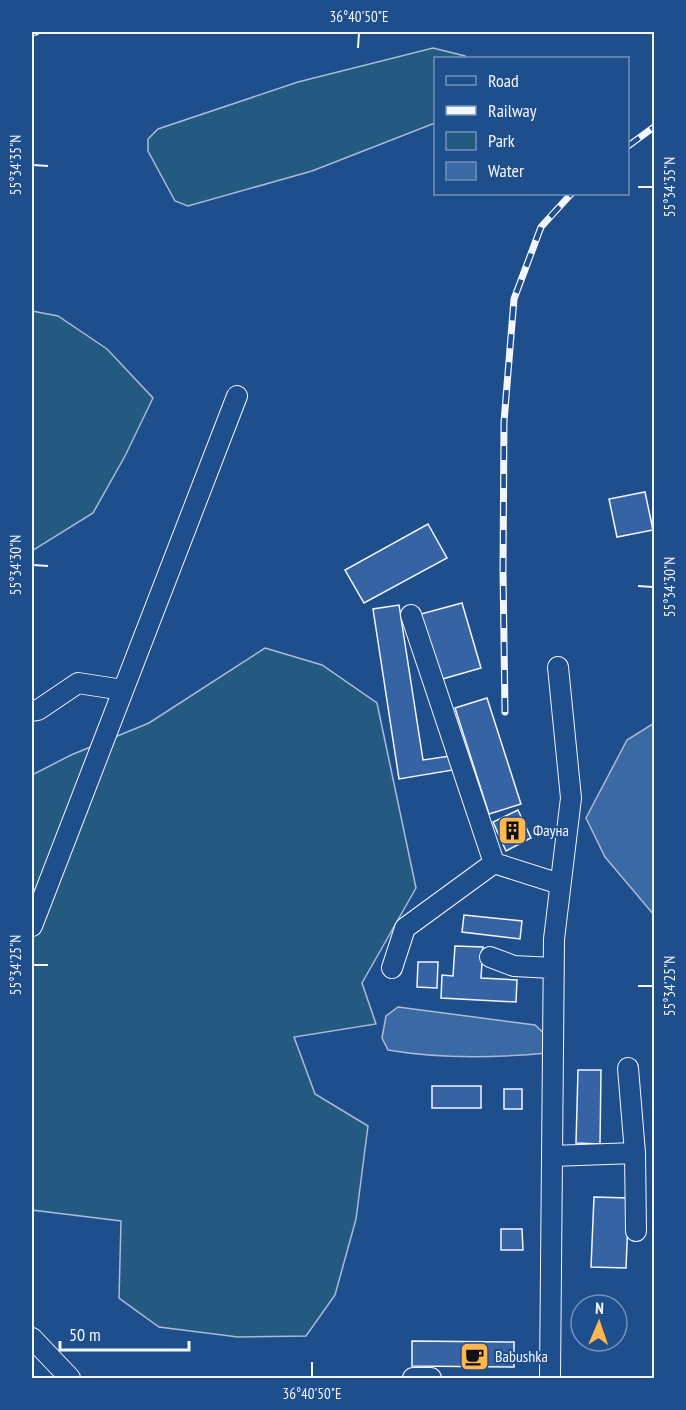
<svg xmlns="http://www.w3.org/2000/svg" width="686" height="1410" font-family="'PT Sans Narrow',sans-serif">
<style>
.green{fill:#245a82;stroke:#a8bbd7;stroke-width:1.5}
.water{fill:#3b69a3;stroke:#a8bbd7;stroke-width:1.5}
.building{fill:#3563a3;stroke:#f2f6ff;stroke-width:1.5}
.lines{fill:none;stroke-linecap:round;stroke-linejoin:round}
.minor-casing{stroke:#f2f6ff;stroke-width:22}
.minor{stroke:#1f4e8c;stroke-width:20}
.rail-casing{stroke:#f2f6ff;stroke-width:7}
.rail{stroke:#1f4e8c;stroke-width:4.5;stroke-dasharray:14;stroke-linecap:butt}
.ticks{fill:none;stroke:#f2f6ff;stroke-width:2}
.labels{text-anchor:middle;stroke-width:4.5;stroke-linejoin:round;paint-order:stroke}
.poi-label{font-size:16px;fill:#f2f6ff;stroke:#1f4e8c;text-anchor:start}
.neatline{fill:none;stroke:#f2f6ff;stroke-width:2}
.ticks-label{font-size:15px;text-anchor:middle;fill:#f2f6ff}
</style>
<rect width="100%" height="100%" fill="#1f4e8c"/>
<!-- green -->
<path class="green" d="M433,48L465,56L466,58H436L435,123L312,171L188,206L175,201L148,151V139L158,129L298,82Z
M32,311L58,316L107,349L153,398L125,456L93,513L32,551Z
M265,648L322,665L377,703L416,888L362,983L376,1024L294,1037L315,1094L368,1126L356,1219L335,1295L306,1336L238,1337L159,1327L119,1298L121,1221L32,1210V775L71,755L149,723Z"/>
<!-- water -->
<path class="water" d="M654,723V915L605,857L586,818L627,740Z
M398,1007L535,1025L546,1035L547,1053C494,1058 440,1059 388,1050L382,1038L386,1016Z"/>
<!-- building -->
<path class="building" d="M645,492L653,530L617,537L609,499Z
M428,524L447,558L364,603L345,570Z
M462,603L481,668L439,680L421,614Z
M399,605L423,760L450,756L453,770L399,779L373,609Z
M487,698L521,804L489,814L455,708Z
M518,810L531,838L506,851L493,822Z
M464,915L522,921L520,939L462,932Z
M455,946L483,947L481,978L517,980L516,1002L441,998L442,975L453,976Z
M418,962H438L437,988L417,987Z
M578,1070H601L600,1144L576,1143Z
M432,1086H481V1108H432Z
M504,1089H522V1109H504Z
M594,1197L629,1198L626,1268L591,1267Z
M501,1229H522L523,1250H501Z
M412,1341L514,1342V1367L412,1366Z"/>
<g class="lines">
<defs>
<path id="minor" d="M411,615L494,863L560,884
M32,711L38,710L78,683L123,690
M32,926L237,396
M490,957L514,966L553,968
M392,968L405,928L494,863
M635,1153L636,1231
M552,1156L635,1153L628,1068
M32,1338L70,1378
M413,1378H431
M550,1378L554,939L571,798L558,667"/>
</defs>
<!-- minor casing -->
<use href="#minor" class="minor-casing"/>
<!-- minor -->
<use href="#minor" class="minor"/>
<defs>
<path id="rail" d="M32,33L36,32
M628,146L654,127
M505,712L503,571L504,422L514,299L541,227L571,194"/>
</defs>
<!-- rail casing -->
<use href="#rail" class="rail-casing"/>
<!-- rail -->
<use href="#rail" class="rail"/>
</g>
<!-- ticks -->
<path class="ticks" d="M358,48L359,33M33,165L48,166M638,187H653M33,565L48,566M638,586L653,587M33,965H48M638,986H653M312,1377V1362"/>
<!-- icons -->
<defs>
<symbol id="building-square" viewBox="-11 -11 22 22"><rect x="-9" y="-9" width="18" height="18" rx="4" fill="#ffb74d" stroke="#1f4e8c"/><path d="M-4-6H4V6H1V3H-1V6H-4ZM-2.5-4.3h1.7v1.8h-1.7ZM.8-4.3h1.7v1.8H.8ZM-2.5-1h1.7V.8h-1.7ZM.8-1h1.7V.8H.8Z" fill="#111"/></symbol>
<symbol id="cafe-square" viewBox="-11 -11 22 22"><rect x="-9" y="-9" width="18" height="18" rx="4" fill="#ffb74d" stroke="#1f4e8c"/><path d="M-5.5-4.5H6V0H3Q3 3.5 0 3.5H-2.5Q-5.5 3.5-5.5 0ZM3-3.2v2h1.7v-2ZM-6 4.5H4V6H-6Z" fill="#111"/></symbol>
</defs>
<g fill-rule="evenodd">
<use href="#building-square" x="496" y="814" width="33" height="33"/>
<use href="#cafe-square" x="458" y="1340" width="33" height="33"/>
</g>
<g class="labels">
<!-- poi labels -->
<g class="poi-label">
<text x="533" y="836">Фауна</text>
<text x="495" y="1362">Babushka</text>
</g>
</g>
<!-- border -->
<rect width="686" height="1410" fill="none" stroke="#1f4e8c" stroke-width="66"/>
<!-- legend -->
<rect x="434" y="57" width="195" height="138" fill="#1f4e8c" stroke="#7391ba" stroke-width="1.5"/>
<rect x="446" y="76" width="30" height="9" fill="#1f4e8c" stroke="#7391ba" stroke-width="1.5"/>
<text x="488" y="87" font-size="18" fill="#f2f6ff">Road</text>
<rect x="446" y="106" width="30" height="9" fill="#f2f6ff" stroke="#7391ba" stroke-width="1.5"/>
<text x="488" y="117" font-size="18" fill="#f2f6ff">Railway</text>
<rect x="446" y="132" width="30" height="18" fill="#245a82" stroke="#7391ba" stroke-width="1.5"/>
<text x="488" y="147" font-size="18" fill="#f2f6ff">Park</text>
<rect x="446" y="162" width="30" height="18" fill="#3b69a3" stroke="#7391ba" stroke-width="1.5"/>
<text x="488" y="177" font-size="18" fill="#f2f6ff">Water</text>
<!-- north arrow -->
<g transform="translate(599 1323) rotate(2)"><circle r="28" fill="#1f4e8c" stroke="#7391ba" stroke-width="1.5"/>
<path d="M0-4.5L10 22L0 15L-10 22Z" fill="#ffb74d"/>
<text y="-9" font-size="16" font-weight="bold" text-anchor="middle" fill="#f2f6ff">N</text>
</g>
<!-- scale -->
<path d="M60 1341v9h129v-9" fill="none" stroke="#f2f6ff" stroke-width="3"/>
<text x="69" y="1341" font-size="18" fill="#f2f6ff" stroke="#1f4e8c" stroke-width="4.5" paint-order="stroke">50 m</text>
<rect x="33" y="33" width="620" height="1344" class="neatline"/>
<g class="ticks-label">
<text x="359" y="22">36°40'50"E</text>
<text transform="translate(16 165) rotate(-90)" y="5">55°34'35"N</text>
<text transform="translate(670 187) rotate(-90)" y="5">55°34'35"N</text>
<text transform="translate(16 565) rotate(-90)" y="5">55°34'30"N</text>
<text transform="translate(670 587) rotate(-90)" y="5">55°34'30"N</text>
<text transform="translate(16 965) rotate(-90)" y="5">55°34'25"N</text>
<text transform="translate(670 986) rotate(-90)" y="5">55°34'25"N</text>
<text x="312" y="1399">36°40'50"E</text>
</g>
</svg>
